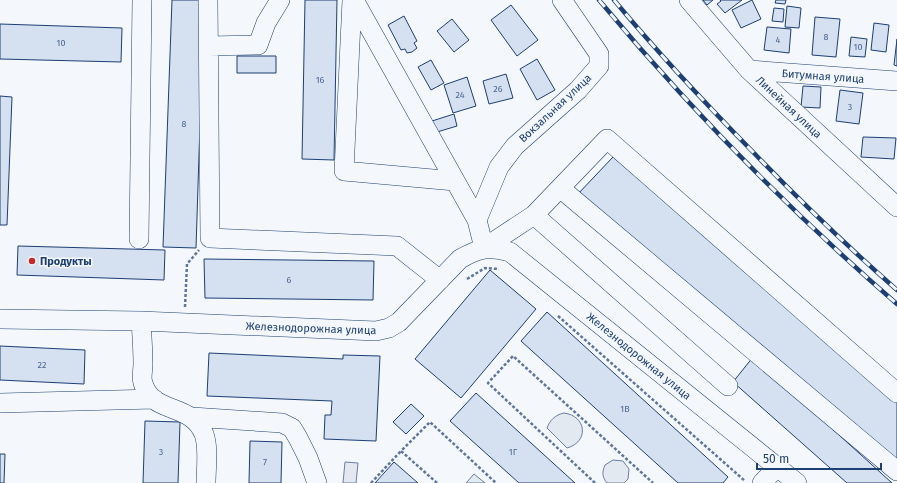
<svg xmlns="http://www.w3.org/2000/svg" width="897" height="483" font-family="'Fira Sans',sans-serif">
<style>
.green{fill:#e3e9f0;stroke:#687fa3}
.parking{fill:#e3e8f0;stroke:#687fa3}
.building{fill:#d5e0f0;stroke:#1d3f73}
.lines{fill:none;stroke-linecap:round;stroke-linejoin:round}
.minor-casing{stroke:#1d3f73;stroke-width:20}
.path{stroke:#5e769c;stroke-width:2.5;stroke-dasharray:3 2;stroke-linecap:butt}
.minor{stroke:#f4f7fb;stroke-width:19}
.rail-casing{stroke:#1d3f73;stroke-width:4.5}
.rail{stroke:#f4f7fb;stroke-width:3;stroke-dasharray:9;stroke-linecap:butt}
.poi-dot{fill:#c62828;stroke:#f4f7fb;stroke-width:1.5}
.labels{text-anchor:middle;stroke-width:3;stroke-linejoin:round;paint-order:stroke}
.number-label{font-size:9px;fill:#4b6792}
.street-label{font-size:11px;fill:#1d3f73;stroke:#f4f7fb}
.poi-label{font-size:11px;font-weight:bold;fill:#1d3f73;stroke:#f4f7fb;text-anchor:start}
</style>
<rect width="100%" height="100%" fill="#f4f7fb"/>
<!-- green -->
<path class="green" d="M564,413C587,416 589,442 567,448L547,428C550,420 555,415 564,413Z
M613,460L623,461L629,469L628,479L624,483H607C602,477 602,472 605,465Z
M474,474L485,483H466Z"/>
<!-- parking -->
<path class="parking" d="M345,462L358,463L356,483H343Z"/>
<!-- building -->
<path class="building" d="M172,0H204L196,248L163,247Z
M305,0H337L334,160L302,159Z
M703,0H713L707,5Z
M720,0H742L725,13L717,4L721,1Z
M752,0L761,19L741,28L732,10Z
M776,0H786L785,4L775,3Z
M511,5L538,40L517,56L491,20Z
M787,6L801,8L799,28L785,27Z
M774,8L784,9L783,22L772,21Z
M404,16L417,41L414,43L417,48L412,52L407,53L405,49L401,50L388,25Z
M815,17L840,19L836,57L812,55Z
M452,19L469,40L454,52L437,31Z
M874,23L889,25L886,52L871,50Z
M0,24L122,28L121,62L0,59Z
M767,27L791,29L789,53L764,50Z
M851,37L867,39L865,57L849,56Z
M897,39V66L894,65Z
M237,56H276V73H237Z
M537,59L555,90L537,100L520,69Z
M431,60L444,83L431,90L418,67Z
M506,74L513,98L489,104L483,81Z
M467,77L476,106L453,113L444,85Z
M803,86L821,87L820,108L801,107Z
M840,90L863,93L859,124L836,121Z
M0,96L12,97L7,225H0Z
M454,114L457,126L437,132L432,121Z
M863,137L896,138L894,159L861,157Z
M613,157L897,400V460L577,195Z
M18,246L165,250L164,280L17,275Z
M204,259L374,261L373,300L205,298Z
M490,270L536,309L461,398L415,359Z
M547,312L728,477L723,483H678L521,341Z
M0,346L85,350L84,384L0,380Z
M209,353L343,359V355L380,356L376,441L324,439L325,415H331L332,401L207,396Z
M753,357L892,483H847L733,382Z
M476,393L575,483H519L450,421Z
M411,404L424,416L406,434L393,422Z
M145,421L180,422L178,483H143Z
M250,441L282,442L281,483H249Z
M0,454H5L4,483H0Z
M394,462L418,483H375Z"/>
<g class="lines">
<defs>
<path id="minor" d="M208,0L210,238L397,246L440,280
M352,0L344,171L455,181
M354,0L477,220L484,248L534,215
M689,0L749,70L897,207
M209,46L258,45L266,23L280,0
M749,70L897,81
M560,188L897,471
M477,220L499,167L515,146L578,90L599,66V54L562,0
M139,239L142,0
M0,319L141,321L376,331L389,328L399,322L460,259C479,248 489,246 510,252L797,483
M141,321C142,336 143,350 143,364C143,370 141,378 143,383C152,415 191,402 204,434C209,448 206,468 206,483
M728,386L534,215L607,139L897,393
M0,403L154,399
M192,417L282,423L292,428L298,438L308,458L317,483
M762,483L777,467"/>
</defs>
<!-- minor casing -->
<use href="#minor" class="minor-casing"/>
<!-- path -->
<path class="path" d="M467,279L485,268L499,269
M185,307L187,264L199,250
M558,316L745,481
M371,483L401,451
M437,483L401,451L430,422L496,483
M595,483L488,383L513,356L653,483"/>
<!-- minor -->
<use href="#minor" class="minor"/>
<defs>
<path id="rail" d="M599,0C689,108 791,212 897,304
M614,0C658,53 705,103 753,152C799,200 847,246 897,290"/>
</defs>
<!-- rail casing -->
<use href="#rail" class="rail-casing"/>
<!-- rail -->
<use href="#rail" class="rail"/>
</g>
<!-- markers -->
<circle class="poi-dot" cx="32" cy="261" r="4"/>
<g class="labels">
<!-- number labels -->
<g class="number-label">
<text x="826" y="40">8</text>
<text x="778" y="43">4</text>
<text x="61" y="46">10</text>
<text x="858" y="50">10</text>
<text x="320" y="83">16</text>
<text x="498" y="92">26</text>
<text x="460" y="98">24</text>
<text x="850" y="110">3</text>
<text x="184" y="127">8</text>
<text x="289" y="283">6</text>
<text x="42" y="368">22</text>
<text x="625" y="412">1В</text>
<text x="161" y="455">3</text>
<text x="513" y="455">1Г</text>
<text x="265" y="465">7</text>
</g>
<!-- street labels -->
<g class="street-label">
<text transform="translate(823 76) rotate(4)" y="4">Битумная улица</text>
<text transform="translate(789 107) rotate(43)" y="4">Линейная улица</text>
<text transform="translate(555 108) rotate(-43)" y="4">Вокзальная улица</text>
<text transform="translate(311 328) rotate(2)" y="4">Железнодорожная улица</text>
<text transform="translate(639 356) rotate(39)" y="4">Железнодорожная улица</text>
</g>
<!-- poi labels -->
<g class="poi-label">
<text x="40" y="265">Продукты</text>
</g>
</g>
<!-- scale -->
<path d="M757 463v6h124v-6" fill="none" stroke="#1d3f73" stroke-width="2"/>
<text x="763" y="463" font-size="12" fill="#1d3f73" stroke="#f4f7fb" stroke-width="3" paint-order="stroke">50 m</text>
</svg>
